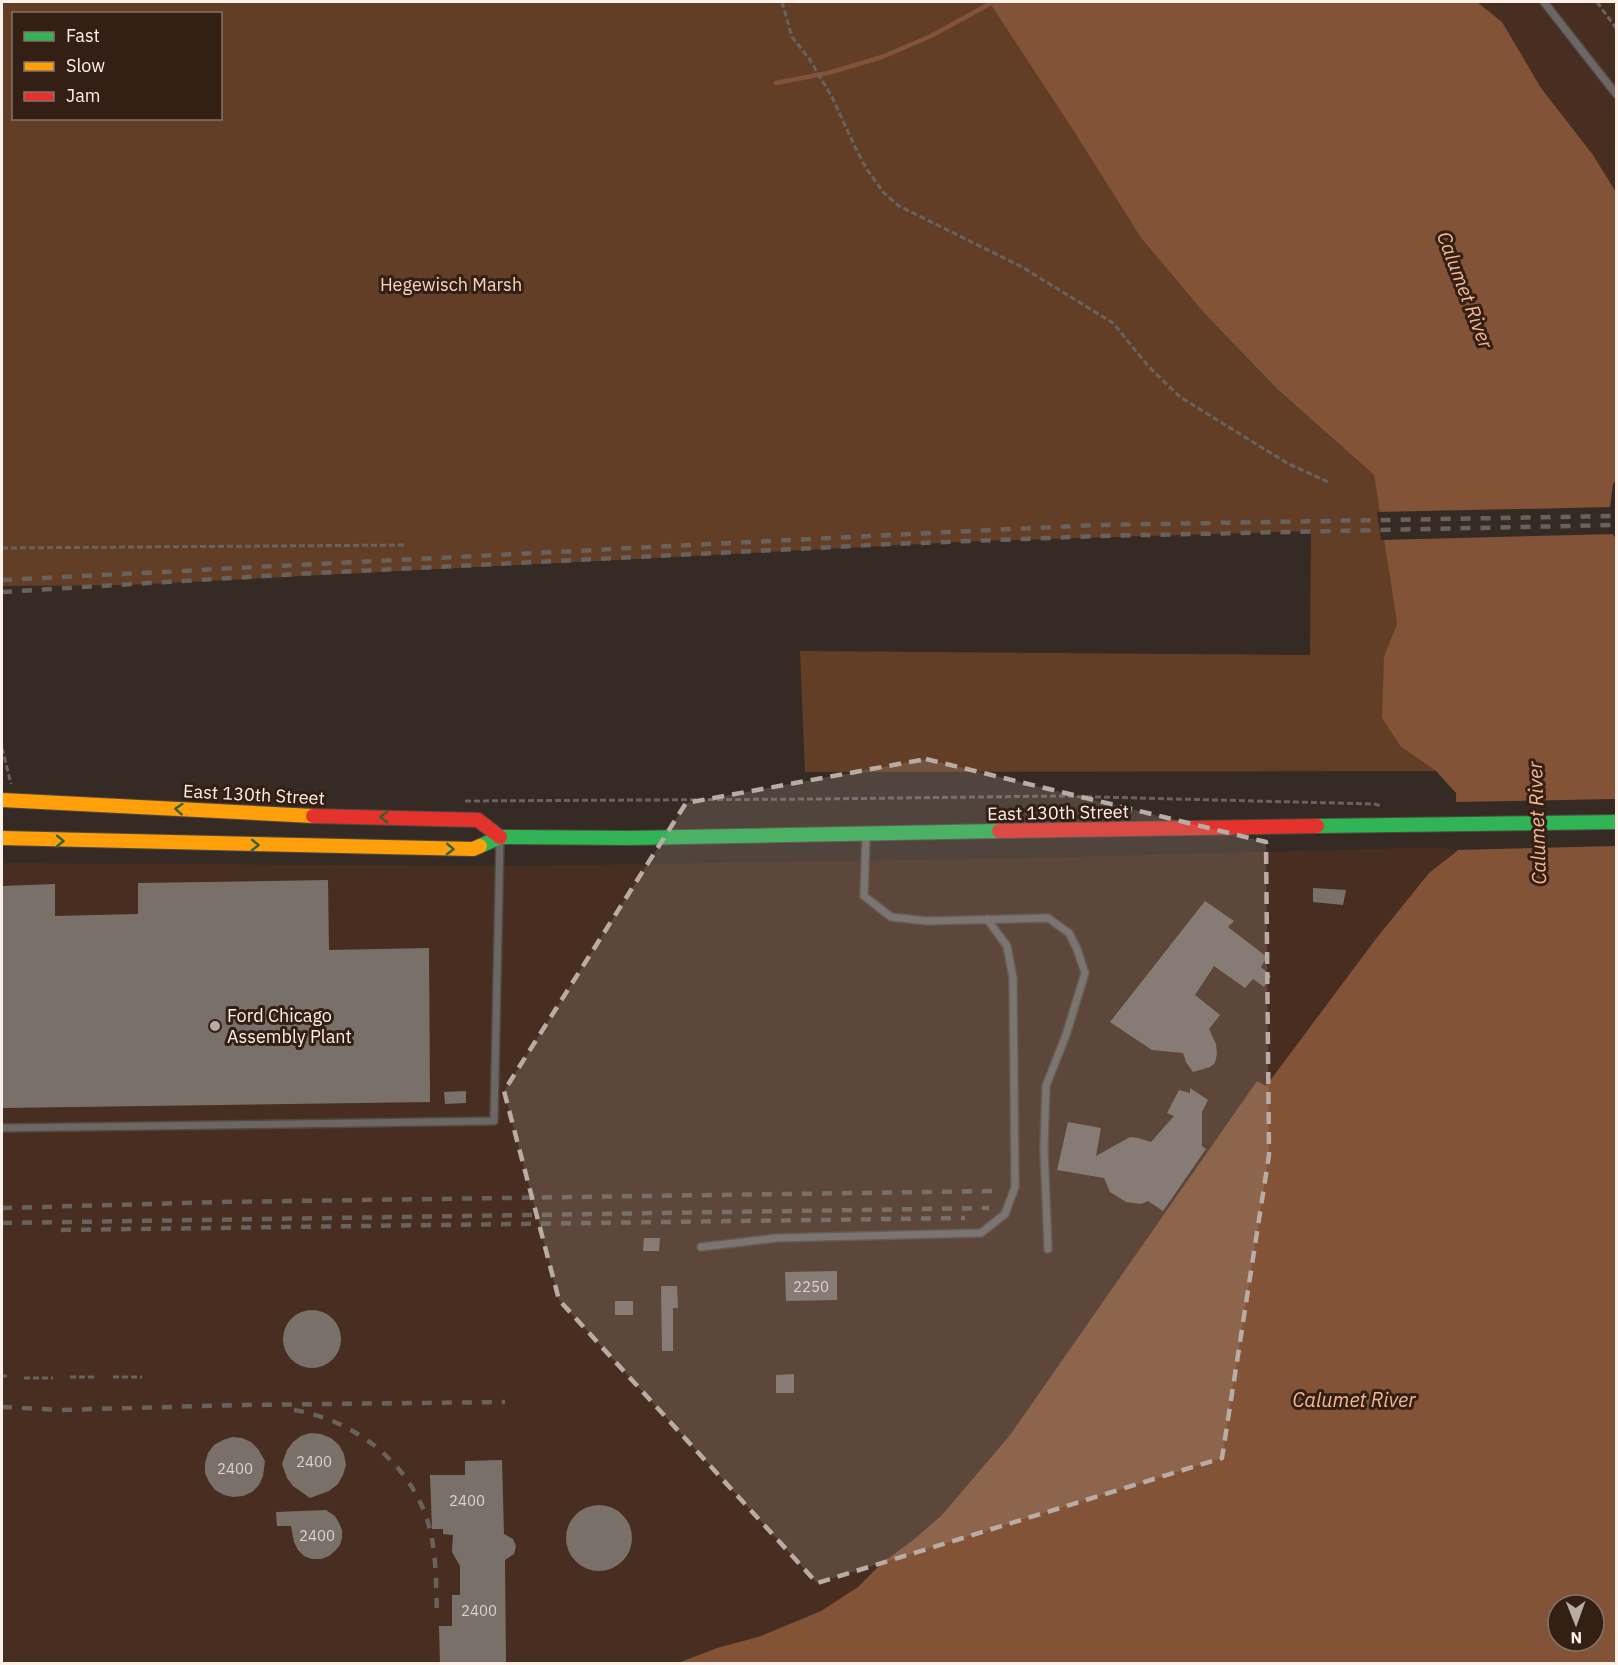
<svg xmlns="http://www.w3.org/2000/svg" width="1618" height="1665" font-family="'IBM Plex Sans',sans-serif">
<style>
.built{fill:#472e20}
.green{fill:#633e26;fill-rule:evenodd}
.water{fill:#825336;fill-rule:evenodd}
.pier{fill:#362b24}
.lines{fill:none;stroke-linecap:round;stroke-linejoin:round}
.stream{stroke:#825336;stroke-width:4.5}
.building{fill:#7a706a}
.lane-casing{stroke:#504841;stroke-width:10}
.fast-casing{stroke:#504841;stroke-width:16}
.slow-casing{stroke:#504841;stroke-width:16}
.jam-casing{stroke:#504841;stroke-width:16}
.path{stroke:#69625f;stroke-width:3;stroke-dasharray:6 3;stroke-linecap:butt}
.lane{stroke:#6c6765;stroke-width:7}
.fast{stroke:#30b455;stroke-width:14}
.slow{stroke:#ff9f0a;stroke-width:14}
.jam{stroke:#e5322d;stroke-width:14}
.rail{stroke:#69615c;stroke-width:4.5;stroke-dasharray:10 10;stroke-linecap:butt}
.oneway{stroke:#326231}
.marked{fill:#b9aca4;fill-opacity:0.2;stroke:#b9aca4;stroke-width:4.5;stroke-dasharray:12 8;stroke-linejoin:round}
.poi-dot{fill:#b9aca4;stroke:#331f14;stroke-width:2}
.labels{text-anchor:middle;stroke-width:6;stroke-linejoin:round;paint-order:stroke}
.number-label{font-size:15px;fill:#ded1c9}
.park-label{font-size:18px;fill:#f5d4c1;stroke:#331f14}
.street-label{font-size:18px;fill:#fff1e9;stroke:#331f14}
.poi-label{font-size:18px;fill:#fff1e9;stroke:#331f14;text-anchor:start}
.water-label{font-size:20px;font-style:italic;fill:#f6b792;stroke:#331f14}
</style>
<rect width="100%" height="100%" fill="#362b24"/>
<!-- built -->
<path class="built" d="M1477,2H1616V192L1593,155L1541,88L1502,22Z
M1409,848H1444L1457,851L1429,873L1375,940L1266,1087L1258,1081L1010,1435L942,1515L913,1540L882,1563L858,1587L821,1611L761,1636L717,1648L675,1664L2,1663V863L513,866L1030,858Z"/>
<!-- green -->
<path class="green" d="M2,2H989L1073,130L1141,238L1204,313L1277,389L1374,475L1397,624L1384,656L1401,747L1436,771L805,772L800,651L1310,655L1311,531L979,541L129,585L2,586ZM14,14H220V118H14Z"/>
<!-- water -->
<path class="water" d="M989,2H1477L1502,22L1541,88L1593,155L1616,192V480L1613,484L1608,524L1616,540V1663L675,1664L717,1648L761,1636L821,1611L858,1587L882,1563L913,1540L942,1515L1010,1435L1257,1081L1266,1086L1375,940L1429,873L1457,851L1456,793L1436,771L1401,747L1382,718L1384,656L1397,624L1374,475L1277,389L1204,313L1141,238L1073,130ZM1558,1605H1594V1641H1558Z"/>
<!-- pier -->
<path class="pier" d="M1613,507L1611,523L1616,534L1381,540L1377,512Z
M1616,799V846L1454,850L1453,802Z"/>
<g class="lines">
<!-- stream -->
<path class="stream" d="M776,83L828,73L882,57L931,36L993,2"/>
</g>
<!-- building -->
<path class="building" d="M328,880L329,950L429,948L430,1102L2,1108V886L55,884V916L138,914V883Z
M1313,888L1346,890L1343,905L1313,902Z
M1205,901L1234,921L1228,927L1267,957L1261,967L1271,976L1264,987L1253,979L1245,988L1214,966L1195,995L1220,1015L1209,1029L1216,1044L1217,1054L1215,1063L1210,1067L1193,1072L1186,1062L1183,1053L1152,1050L1110,1022Z
M1190,1088L1208,1100L1202,1112V1146L1206,1149L1163,1211L1148,1201L1141,1204L1126,1202L1110,1192L1104,1178L1057,1170L1068,1122L1101,1128L1096,1156L1130,1137L1138,1138L1151,1142L1174,1116L1167,1113L1179,1090L1190,1093Z
M466,1091V1103L445,1104L444,1092Z
M644,1238H660L659,1251H643Z
M837,1271V1300L786,1301L785,1272Z
M661,1286H677L678,1308H673V1351H662Z
M615,1301H633V1315H615Z
M283 1339a29 29 0 1 1 58 0a29 29 0 1 1-58 0Z
M794,1374V1393H776V1375Z
M310,1433L321,1434L331,1438L339,1445L344,1454L346,1465L343,1475L338,1484L329,1491L310,1498L293,1486L287,1478L282,1464L287,1450L293,1442L301,1436Z
M232,1437L242,1438L251,1442L258,1449L265,1461L263,1476L259,1485L252,1492L243,1496L233,1497L224,1495L215,1490L209,1482L205,1473V1463L208,1453L214,1445L223,1440Z
M502,1460L504,1534L513,1539L516,1546L514,1554L505,1560L506,1664H440L439,1626H452V1595H460V1566L452,1552L453,1535L443,1534V1529H432L430,1475H465V1461Z
M566 1538a33 33 0 1 1 66 0a33 33 0 1 1-66 0Z
M326,1510L335,1516L339,1523L342,1530V1538L340,1545L335,1551L329,1556L321,1559H312L304,1556L298,1550L294,1542L291,1526H277L276,1512Z"/>
<g class="lines">
<defs>
<path id="lane" d="M1544,2L1616,94
M866,837L864,896L891,917L927,921L1048,918L1069,933L1077,949L1085,973L1066,1035L1046,1086L1044,1148L1048,1249
M2,1128L494,1121L500,839
M701,1247L777,1238L981,1233L1005,1214L1015,1187L1013,978L1007,946L987,919"/>
<path id="fast" d="M1317,826L1616,822
M480,846L500,837L630,838L999,831"/>
<path id="slow" d="M2,800L313,816
M2,838L473,849L480,846"/>
<path id="jam" d="M313,816L478,820L500,837
M999,831L1317,826"/>
</defs>
<!-- lane casing -->
<use href="#lane" class="lane-casing"/>
<!-- fast casing -->
<use href="#fast" class="fast-casing"/>
<!-- slow casing -->
<use href="#slow" class="slow-casing"/>
<!-- jam casing -->
<use href="#jam" class="jam-casing"/>
<!-- path -->
<path class="path" d="M782,2L792,37L810,60L832,97L855,147L866,168L883,192L899,206L1022,267L1113,323L1149,367L1180,397L1287,463L1328,482
M1597,2L1616,28
M2,548L407,545
M2,748L11,784
M465,801L817,799L1058,796L1374,804L1382,806
M2,1376H7
M70,1377H97
M113,1377H142
M24,1378H53"/>
<!-- lane -->
<use href="#lane" class="lane"/>
<!-- fast -->
<use href="#fast" class="fast"/>
<!-- slow -->
<use href="#slow" class="slow"/>
<!-- jam -->
<use href="#jam" class="jam"/>
<!-- rail -->
<path class="rail" d="M2,580L949,532L1098,525L1616,516
M2,592L297,574L893,544L1099,536L1616,525
M2,1208L222,1202L997,1191
M2,1223L989,1208
M61,1230L965,1218
M2,1407L60,1410L240,1405L505,1402
M294,1410C355,1420 412,1464 429,1526C437,1555 436,1587 437,1617"/>
</g>
<!-- one-way arrows -->
<defs><path id="oneway-chevron" d="M-2-3.5L2.5 0L-2 3.5" fill="none" stroke-width="1.6" stroke-linecap="round" stroke-linejoin="round" transform="scale(1.5)"/></defs>
<g class="oneway">
<use href="#oneway-chevron" transform="translate(179 809) rotate(-177)"/>
<use href="#oneway-chevron" transform="translate(384 817) rotate(-179)"/>
<use href="#oneway-chevron" transform="translate(60 841) rotate(1)"/>
<use href="#oneway-chevron" transform="translate(255 845) rotate(1)"/>
<use href="#oneway-chevron" transform="translate(450 849) rotate(1)"/>
</g>
<!-- marked area -->
<path class="marked" d="M926,759L1266,842L1269,1155L1222,1458L817,1583L559,1300L504,1091L686,803Z"/>
<!-- markers -->
<circle class="poi-dot" cx="215" cy="1026" r="6"/>
<g class="labels">
<!-- number labels -->
<g class="number-label">
<text x="811" y="1292">2250</text>
<text x="314" y="1467">2400</text>
<text x="235" y="1474">2400</text>
<text x="467" y="1506">2400</text>
<text x="317" y="1541">2400</text>
<text x="479" y="1616">2400</text>
</g>
<!-- park labels -->
<g class="park-label">
<text x="451" y="291">Hegewisch Marsh</text>
</g>
<!-- street labels -->
<g class="street-label">
<text transform="translate(254 795) rotate(3)" y="6">East 130th Street</text>
<text transform="translate(1058 813) rotate(-1)" y="6">East 130th Street</text>
</g>
<!-- poi labels -->
<g class="poi-label">
<text x="227" y="1022">Ford Chicago<tspan x="227" dy="21">Assembly Plant</tspan></text>
</g>
<!-- water labels -->
<g class="water-label">
<text transform="translate(1465 290) rotate(69)" y="7">Calumet River</text>
<text transform="translate(1537 823) rotate(-92)" y="7">Calumet River</text>
<text x="1354" y="1407">Calumet River</text>
</g>
</g>
<!-- border -->
<rect width="1618" height="1665" fill="none" stroke="#fff1e9" stroke-width="6"/>
<!-- legend -->
<rect x="12" y="12" width="210" height="108" fill="#331f14" stroke="#857369" stroke-width="1.5"/>
<rect x="24" y="32" width="30" height="9" fill="#30b455" stroke="#857369" stroke-width="1.5"/>
<text x="66" y="42" font-size="18" fill="#fff1e9">Fast</text>
<rect x="24" y="62" width="30" height="9" fill="#ff9f0a" stroke="#857369" stroke-width="1.5"/>
<text x="66" y="72" font-size="18" fill="#fff1e9">Slow</text>
<rect x="24" y="92" width="30" height="9" fill="#e5322d" stroke="#857369" stroke-width="1.5"/>
<text x="66" y="102" font-size="18" fill="#fff1e9">Jam</text>
<!-- north arrow -->
<g transform="translate(1576 1623) rotate(179)"><circle r="28" fill="#331f14" stroke="#857369" stroke-width="1.5"/>
<path d="M0-4.5L10 22L0 15L-10 22Z" fill="#b9aca4"/>
<text y="-9" font-size="16" font-weight="bold" text-anchor="middle" fill="#fff1e9">N</text>
</g>
</svg>
